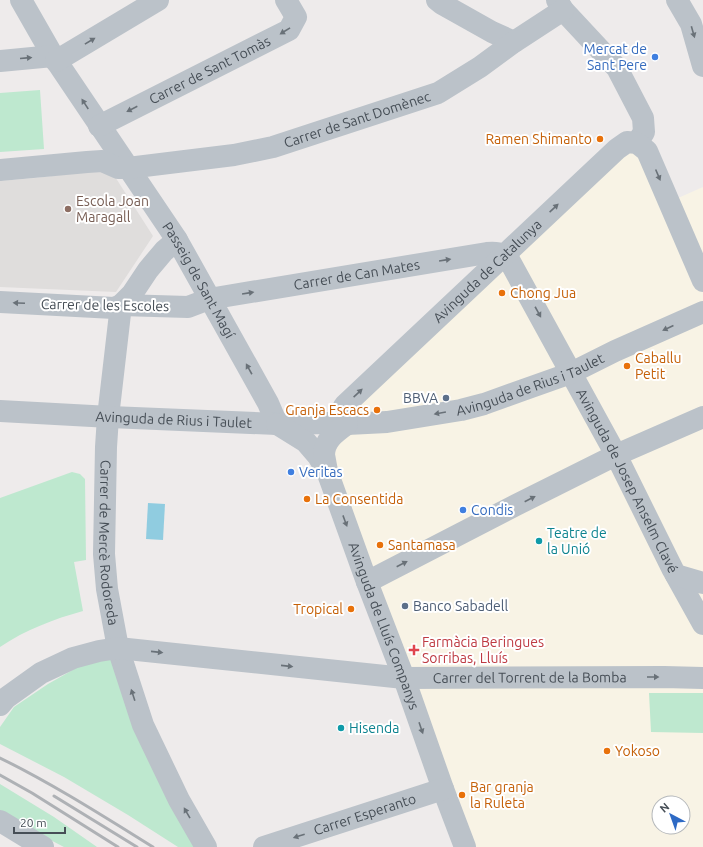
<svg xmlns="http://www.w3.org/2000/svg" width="703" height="847" font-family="Ubuntu,sans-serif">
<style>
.commercial{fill:#f8f3e5;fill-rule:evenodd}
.education{fill:#dfdddc}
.green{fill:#bee8cf}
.water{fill:#90cce0}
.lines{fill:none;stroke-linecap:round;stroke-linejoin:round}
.minor{stroke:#bbc2c9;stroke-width:22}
.rail{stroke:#aeb1b5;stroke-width:3}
.oneway{fill:#697178}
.shop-dot{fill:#3f7fe0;stroke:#fff;stroke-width:1.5}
.food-dot{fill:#e8710a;stroke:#fff;stroke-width:1.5}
.education-dot{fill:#8d6e63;stroke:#fff;stroke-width:1.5}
.service-dot{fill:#5c6f8a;stroke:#fff;stroke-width:1.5}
.culture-dot{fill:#0f9aa8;stroke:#fff;stroke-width:1.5}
.health-dot{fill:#e0444e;stroke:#fff;stroke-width:1.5}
.labels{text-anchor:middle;stroke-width:4;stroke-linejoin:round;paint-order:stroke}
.shop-label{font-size:14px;fill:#366cbe;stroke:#fff;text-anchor:start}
.street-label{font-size:14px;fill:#464e56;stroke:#fff}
.food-label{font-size:14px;fill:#c56008;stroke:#fff;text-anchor:start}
.education-label{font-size:14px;fill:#785e54;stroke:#fff;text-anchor:start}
.service-label{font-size:14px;fill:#4e5e75;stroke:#fff;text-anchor:end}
.culture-label{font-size:14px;fill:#0d838f;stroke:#fff;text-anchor:start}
.health-label{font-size:14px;fill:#be3a42;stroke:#fff;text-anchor:start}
</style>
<rect width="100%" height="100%" fill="#eeebeb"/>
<!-- commercial -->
<path class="commercial" d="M627,142L669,202L703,187V847H468L327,471L347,424L349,406ZM659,803H683V827H659Z"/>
<!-- education -->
<path class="education" d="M110,169L153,236L116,292L0,287V181L35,178Z"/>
<!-- green -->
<path class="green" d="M40,90L44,149L0,152V93Z
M72,472L80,474L85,479L86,560L74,562L83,611C54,619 25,630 0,647V498Z
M118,648L206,847H178L128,815L64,777L0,744V727L14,707L48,684L78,667Z
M649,693H703V733L651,732Z
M0,784L54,817L97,847H64L0,814Z"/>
<!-- water -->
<path class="water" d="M148,503L165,504L163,540L146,539Z"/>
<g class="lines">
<!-- minor -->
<g class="minor">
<path id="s1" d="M21,0L53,56L177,240L268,403L277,424"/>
<path d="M437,0L442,4L492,32L514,42"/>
<path d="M557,0L563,10L617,68L643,118L644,132L637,143"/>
<path d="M677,0L691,24L703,66"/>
<path d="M0,61L53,56"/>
<path d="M56,61L158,0"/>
<path id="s2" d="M99,126L289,30L296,17L286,0"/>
<path id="s3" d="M0,170L87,162L102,161L118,168H128L234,155L273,147L438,93L480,67L514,42L563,10"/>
<path id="s4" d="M177,240L164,251L148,270L132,294L121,305L108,417L106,447L104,554L107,589L118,648L143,725L179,800L206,847"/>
<path id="s5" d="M0,302L114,308L121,305L188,307L209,299L487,253C496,252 500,253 508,258L616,455L673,570L703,624"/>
<path id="s6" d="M0,411L110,417L277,424L330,423L347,424L387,422L461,410L484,404L523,390L571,373L615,351L703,312"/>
<path id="s7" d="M277,424L306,442L318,456L327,471L367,582L404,678L443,789L465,847"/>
<path id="s8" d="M347,424C343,418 340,411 345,405C436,320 526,234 617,149L627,142L637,143L647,151L703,281"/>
<path d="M327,471C326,466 325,460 324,455C324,440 336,432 347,424"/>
<path d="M676,575L703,583"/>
<path d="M367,582L518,504L616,455L703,417"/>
<path id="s9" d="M0,705L6,698L41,673L73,658L99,651L118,648L404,678L664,677L703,678"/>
<path d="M0,821L43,847"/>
<path id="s10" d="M264,847L443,789"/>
</g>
<!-- rail -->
<path class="rail" d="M0,758C53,784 103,816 153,847
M0,775L32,793L118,847
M54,796L137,847"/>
</g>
<!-- one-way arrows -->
<defs><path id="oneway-solid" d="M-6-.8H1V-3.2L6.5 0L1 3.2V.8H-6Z"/></defs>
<g class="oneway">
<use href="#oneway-solid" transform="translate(285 31) rotate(148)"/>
<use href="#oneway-solid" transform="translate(693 32) rotate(74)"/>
<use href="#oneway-solid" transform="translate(90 41) rotate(-31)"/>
<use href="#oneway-solid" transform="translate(26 58) rotate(-5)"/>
<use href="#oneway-solid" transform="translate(85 104) rotate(-123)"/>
<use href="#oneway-solid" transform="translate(132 109) rotate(153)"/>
<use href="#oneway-solid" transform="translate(658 175) rotate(67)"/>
<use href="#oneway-solid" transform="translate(554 208) rotate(-43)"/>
<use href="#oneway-solid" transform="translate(445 260) rotate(-9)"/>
<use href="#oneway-solid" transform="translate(248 293) rotate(-9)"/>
<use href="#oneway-solid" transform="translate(19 303) rotate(-177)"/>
<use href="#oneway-solid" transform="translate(538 312) rotate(61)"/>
<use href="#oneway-solid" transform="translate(668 328) rotate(155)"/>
<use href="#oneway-solid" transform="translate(249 369) rotate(-119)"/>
<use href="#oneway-solid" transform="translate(358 393) rotate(-43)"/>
<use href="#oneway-solid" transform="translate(440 413) rotate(170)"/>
<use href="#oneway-solid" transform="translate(530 499) rotate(-27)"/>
<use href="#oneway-solid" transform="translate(345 521) rotate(70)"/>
<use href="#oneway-solid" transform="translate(402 564) rotate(-27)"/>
<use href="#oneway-solid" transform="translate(157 652) rotate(6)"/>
<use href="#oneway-solid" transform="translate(287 666) rotate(6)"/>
<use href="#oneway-solid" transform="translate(653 677)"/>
<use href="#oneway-solid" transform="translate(133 695) rotate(-108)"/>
<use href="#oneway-solid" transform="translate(421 728) rotate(71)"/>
<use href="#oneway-solid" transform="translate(187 813) rotate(-120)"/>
<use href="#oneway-solid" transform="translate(299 836) rotate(162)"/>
</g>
<!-- markers -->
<g class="shop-dot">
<circle cx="655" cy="57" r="4"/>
<circle cx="291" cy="472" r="4"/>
<circle cx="463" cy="510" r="4"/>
</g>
<g class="food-dot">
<circle cx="600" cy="139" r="4"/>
<circle cx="502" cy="293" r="4"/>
<circle cx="627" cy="366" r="4"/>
<circle cx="377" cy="410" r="4"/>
<circle cx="307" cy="499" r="4"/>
<circle cx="380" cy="545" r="4"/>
<circle cx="351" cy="609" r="4"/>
<circle cx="607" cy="751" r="4"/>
<circle cx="462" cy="795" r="4"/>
</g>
<circle class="education-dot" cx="68" cy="209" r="4"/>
<g class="service-dot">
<circle cx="446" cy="398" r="4"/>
<circle cx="405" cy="606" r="4"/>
</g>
<g class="culture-dot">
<circle cx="539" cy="541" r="4"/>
<circle cx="341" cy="728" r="4"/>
</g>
<path class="health-dot" d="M412 644h4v4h4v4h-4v4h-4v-4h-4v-4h4z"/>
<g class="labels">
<!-- shop labels -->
<g class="shop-label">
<text x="647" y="54" text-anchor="end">Mercat de<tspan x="647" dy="16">Sant Pere</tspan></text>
<text x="299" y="477">Veritas</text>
<text x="471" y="515">Condis</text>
</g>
<!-- street labels -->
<g class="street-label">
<text dy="5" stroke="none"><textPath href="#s2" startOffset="124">Carrer de Sant Tomàs</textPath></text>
<text dy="5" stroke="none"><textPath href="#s3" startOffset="365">Carrer de Sant Domènec</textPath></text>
<text dy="5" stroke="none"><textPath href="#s8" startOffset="216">Avinguda de Catalunya</textPath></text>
<text dy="5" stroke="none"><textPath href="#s5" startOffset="361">Carrer de Can Mates</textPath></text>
<text dy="5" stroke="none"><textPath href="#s1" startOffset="332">Passeig de Sant Magí</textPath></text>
<text transform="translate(105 305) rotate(1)" y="5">Carrer de les Escoles</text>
<text dy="5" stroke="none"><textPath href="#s6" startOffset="536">Avinguda de Rius i Taulet</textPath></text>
<text dy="5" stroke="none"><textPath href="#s6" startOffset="174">Avinguda de Rius i Taulet</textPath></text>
<text dy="5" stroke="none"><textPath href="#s5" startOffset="768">Avinguda de Josep Anselm Clavé</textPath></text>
<text dy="5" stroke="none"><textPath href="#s4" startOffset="325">Carrer de Mercè Rodoreda</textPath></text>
<text dy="5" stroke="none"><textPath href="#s7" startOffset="235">Avinguda de Lluís Companys</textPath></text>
<text dy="5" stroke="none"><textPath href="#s9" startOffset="547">Carrer del Torrent de la Bomba</textPath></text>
<text dy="5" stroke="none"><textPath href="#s10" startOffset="106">Carrer Esperanto</textPath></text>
</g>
<!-- food labels -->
<g class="food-label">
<text x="592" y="144" text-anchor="end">Ramen Shimanto</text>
<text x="510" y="298">Chong Jua</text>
<text x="635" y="363">Caballu<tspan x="635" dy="16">Petit</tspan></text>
<text x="369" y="415" text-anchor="end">Granja Escacs</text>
<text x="315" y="504">La Consentida</text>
<text x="388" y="550">Santamasa</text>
<text x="343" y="614" text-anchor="end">Tropical</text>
<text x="615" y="756">Yokoso</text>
<text x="470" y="792">Bar granja<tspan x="470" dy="16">la Ruleta</tspan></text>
</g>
<!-- education labels -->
<g class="education-label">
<text x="76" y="206">Escola Joan<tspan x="76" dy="16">Maragall</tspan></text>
</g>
<!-- service labels -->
<g class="service-label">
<text x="438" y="403">BBVA</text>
<text x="413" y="611" text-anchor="start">Banco Sabadell</text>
</g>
<!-- culture labels -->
<g class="culture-label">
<text x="547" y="538">Teatre de<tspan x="547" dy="16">la Unió</tspan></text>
<text x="349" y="733">Hisenda</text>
</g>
<!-- health labels -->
<g class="health-label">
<text x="422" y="647">Farmàcia Beringues<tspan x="422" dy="16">Sorribas, Lluís</tspan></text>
</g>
</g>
<!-- north arrow -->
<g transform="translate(671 815) rotate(319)"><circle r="19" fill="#ffffff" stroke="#b5b8bb"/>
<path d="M0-3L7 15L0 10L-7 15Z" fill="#2e6ac5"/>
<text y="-6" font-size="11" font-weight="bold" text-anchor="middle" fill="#464e56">N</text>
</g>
<!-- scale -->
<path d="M14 827v6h51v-6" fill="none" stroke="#464e56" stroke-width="2"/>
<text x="20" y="827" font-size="12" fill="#464e56" stroke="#ffffff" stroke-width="3" paint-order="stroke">20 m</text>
</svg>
